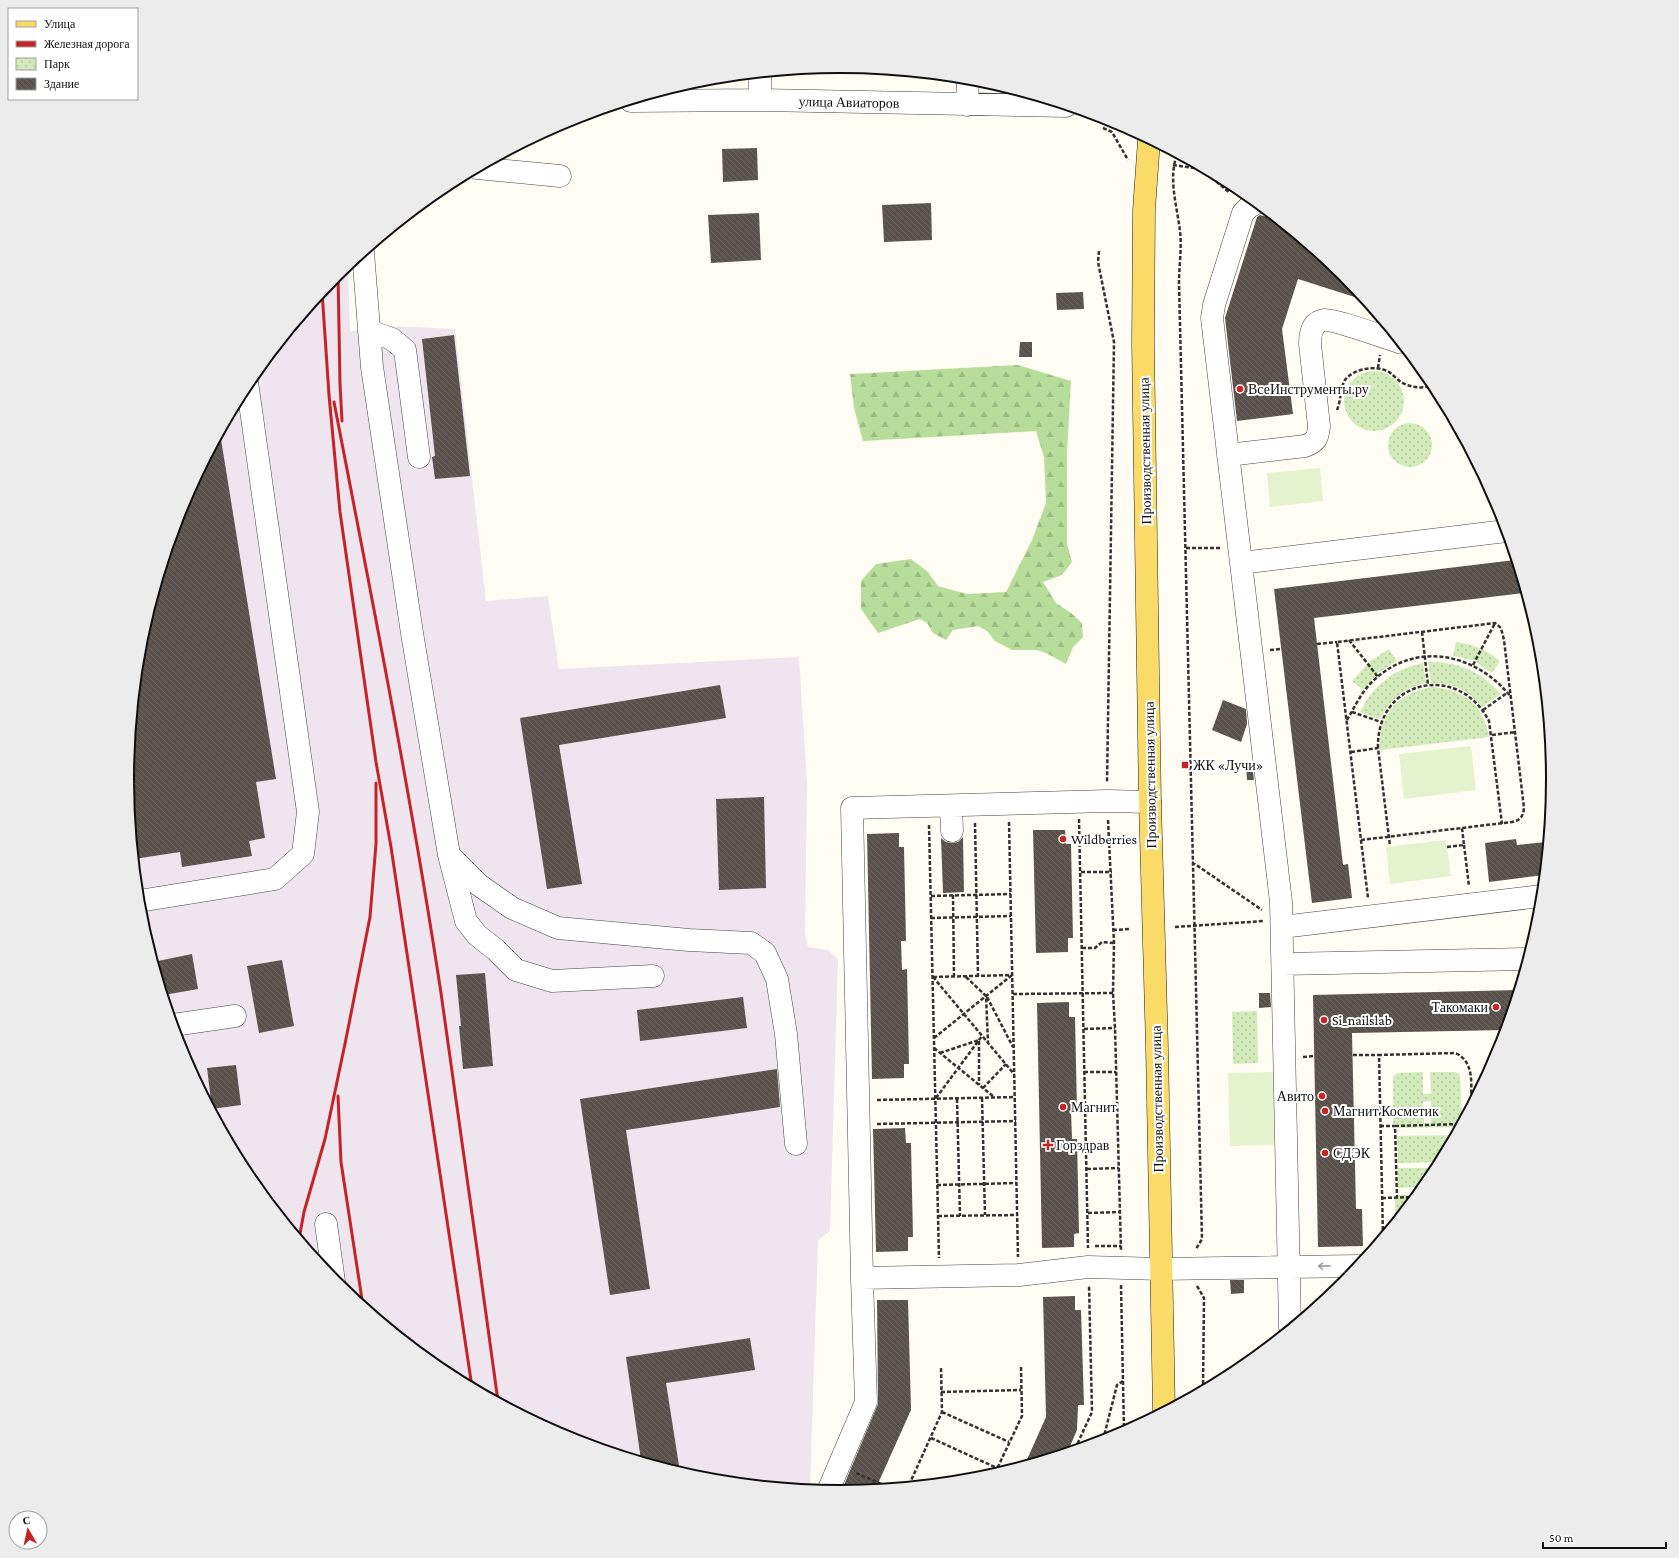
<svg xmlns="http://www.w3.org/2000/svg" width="1679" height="1558" font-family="'Crimson Pro',serif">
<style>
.industrial{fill:#eee5ef}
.forest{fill:url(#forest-firs)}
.park{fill:url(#park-dots);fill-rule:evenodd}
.pitch{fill:#e4f2cd}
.building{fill:url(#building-back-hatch)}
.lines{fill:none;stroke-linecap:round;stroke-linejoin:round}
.minor-casing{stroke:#434343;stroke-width:23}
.major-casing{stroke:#212121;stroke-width:23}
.path{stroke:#323232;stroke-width:2.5;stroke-dasharray:4 2;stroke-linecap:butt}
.minor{stroke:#fff;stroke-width:22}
.major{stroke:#fbdb67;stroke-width:22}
.rail{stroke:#c52326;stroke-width:3}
.oneway{stroke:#9f9f9f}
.poi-dot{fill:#c52326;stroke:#fff;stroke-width:1.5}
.labels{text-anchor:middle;stroke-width:4;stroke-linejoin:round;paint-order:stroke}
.street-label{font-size:14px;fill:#101010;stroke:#fff}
.poi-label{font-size:14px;fill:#101010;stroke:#fff;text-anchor:start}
.rim{fill:none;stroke:#101010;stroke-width:2}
</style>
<defs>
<pattern id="forest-firs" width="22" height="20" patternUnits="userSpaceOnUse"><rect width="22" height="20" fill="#b6dd9a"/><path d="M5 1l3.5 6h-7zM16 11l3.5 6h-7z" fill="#9bbd84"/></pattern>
<pattern id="park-dots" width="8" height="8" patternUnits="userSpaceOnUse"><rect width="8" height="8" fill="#d3ebbb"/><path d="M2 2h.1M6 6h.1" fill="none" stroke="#b4c8a0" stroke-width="1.8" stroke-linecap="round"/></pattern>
<pattern id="building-back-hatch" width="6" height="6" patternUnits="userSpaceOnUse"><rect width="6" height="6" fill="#59524c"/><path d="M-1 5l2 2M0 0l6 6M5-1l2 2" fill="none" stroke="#6c6661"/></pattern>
</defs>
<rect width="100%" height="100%" fill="#fffdf3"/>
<!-- industrial -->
<path class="industrial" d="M348,264L350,332L370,325L455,329L486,601L548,596L559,669L799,657L807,783L805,932L808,947L828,950L838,959L830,1231L818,1240L810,1489L700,1478L566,1438L443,1372L335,1283L247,1175L181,1052L140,918L127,779L140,640L181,506L247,383L335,275Z"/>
<!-- forest -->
<path class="forest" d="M1018,365L1071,381L1067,453V544L1072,562L1062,575L1043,582L1056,603L1071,613L1082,623L1083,637L1073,647L1066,664L1048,654L1037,650H1012L995,641L987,631L978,626L953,630L946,640L933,633L927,623L920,619L878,633L861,609V581L876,564L911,559L928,572L938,586L967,594L1006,592L1032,540L1046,503L1044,457L1036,431L863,441L854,408L850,374Z"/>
<!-- park -->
<path class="park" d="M1344 401a30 30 0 1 1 60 0a30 30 0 1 1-60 0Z
M1388 445a22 22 0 1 1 44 0a22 22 0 1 1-44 0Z
M1456,642C1473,644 1487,650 1500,661L1492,673L1473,660L1453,656Z
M1389,649L1397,661L1378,673L1363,690L1352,681L1369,662Z
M1428,662C1458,661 1482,672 1501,694L1482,707C1469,690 1452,682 1431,683Z
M1423,663L1426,683C1403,688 1391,699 1380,719L1360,712C1373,685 1394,669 1423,663Z
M1433,687C1464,690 1484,705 1489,737L1380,750C1378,714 1399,692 1433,687Z
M1257,1011L1258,1063L1233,1064L1232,1012Z
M1423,1072V1094H1431L1430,1072H1455L1460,1075L1462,1119L1461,1122H1458V1127L1397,1128V1124H1393V1076L1398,1073ZM1431,1101V1123H1424L1423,1102Z
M1454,1135L1439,1162L1398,1163L1397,1136Z
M1398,1168H1436L1422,1187L1398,1188Z
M1399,1195H1416L1395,1221V1199H1398Z"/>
<!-- pitch -->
<path class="pitch" d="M1320,468L1323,501L1270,507L1267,473Z
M1471,746L1476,790L1404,799L1399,754Z
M1446,840L1451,876L1390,884L1386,847Z
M1273,1072L1274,1145L1230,1146L1228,1073Z"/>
<!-- building -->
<path class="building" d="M757,148L758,180L723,182L722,149Z
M931,203L932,240L884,242L882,205Z
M759,213L761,260L711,263L708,215Z
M1260,215L1277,220L1344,275L1364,300L1298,279L1282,329L1293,414L1237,421L1225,318L1257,217Z
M1083,292L1084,309L1057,310L1056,293Z
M454,335L470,476L435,479L432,457L435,456L422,339Z
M1020,342H1032V357H1019Z
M220,433L276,779L256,782L265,838L249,841L252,856L182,867L180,852L134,859L126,779L140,640L181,506Z
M1515,560L1524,593L1314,618L1343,865L1348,864L1352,898L1312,903L1274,589Z
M720,685L726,718L559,745L582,884L547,889L520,718Z
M1223,700L1246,709L1247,724L1241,742L1212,730Z
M1252,764L1254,780H1247L1246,765Z
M764,797L766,888L719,890L716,799Z
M1033,830H1065L1066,844H1071L1073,938H1068V952L1036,953Z
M899,833V847H904L906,941H901L902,970L907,969L909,1064H904V1078L872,1079L867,834Z
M963,837L964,892L943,893L941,838L946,842L952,843L958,842Z
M1516,839L1517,845L1546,842L1543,875L1489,882L1485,843Z
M192,954L198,989L164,995L153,962Z
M282,960L294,1026L259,1033L247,966Z
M485,973L493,1066L463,1069L459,1026H461L456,975Z
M1517,990L1505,1030L1352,1033L1356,1209H1362L1363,1246L1318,1247L1313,995Z
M1259,993H1270L1271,1007L1259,1008Z
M743,997L747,1028L640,1041L637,1010Z
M1069,1002V1017H1075L1077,1110H1071L1072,1139H1077L1079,1233L1074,1234V1247L1042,1248L1037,1003Z
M236,1065L241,1105L212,1109L207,1068Z
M777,1069L780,1107L626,1130L650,1289L610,1295L580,1099Z
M905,1128L906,1143H911L913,1237H908V1251L876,1252L873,1129Z
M1230,1280H1244V1293L1231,1294Z
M1075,1296V1310H1081L1084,1405H1078L1077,1430L1068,1451L1025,1464L1046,1417L1043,1297Z
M877,1300H908L911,1410L876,1488L841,1492L878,1404Z
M750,1338L755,1370L666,1383L680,1472L641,1460L626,1357Z"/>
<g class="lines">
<defs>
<path id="minor" d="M760,100V74
M631,101L760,100L1066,106
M967,105L968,79
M477,168L560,176
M363,252L372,367L412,633L449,855L466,921L477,935L496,950L516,970L552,981L653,976
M369,331L392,339L405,350L419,457
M1228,455L1305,446C1316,442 1318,438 1319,426L1310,344C1310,334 1312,322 1324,320C1335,319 1386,338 1399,342
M1241,563L1212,318L1214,305L1243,213L1249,207L1256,203
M1150,802L1108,801L852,808L862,1278L1019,1275L1088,1267L1161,1269L1289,1267
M951,806L952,831
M450,856L479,885L512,908L558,928L689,940L751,943L765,953L777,979L786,1034L796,1144
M139,901L275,879L303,854L308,812L247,382
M1282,927L1541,896
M1283,964L1526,959
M173,1025L235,1016
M326,1224L334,1282
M1289,1267L1358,1266
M1290,1327L1281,902L1241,563L1506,531
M828,1491L866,1402L862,1278"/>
<path id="major" d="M1149,140L1144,210L1143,343L1150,802L1157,1048L1164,1410"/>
</defs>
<!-- minor casing -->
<use href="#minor" class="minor-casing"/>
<!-- major casing -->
<use href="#major" class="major-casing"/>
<!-- path -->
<path class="path" d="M1103,128L1112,132L1128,160
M1177,155C1168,178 1177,206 1180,231C1182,248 1179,266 1179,283L1202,1239L1196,1249
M1173,165L1201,169L1230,193
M1099,251L1098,262L1114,342L1107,783
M1378,368L1380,355
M1337,410C1341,401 1340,388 1345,380C1353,369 1375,365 1387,371C1392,373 1396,379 1401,382C1411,388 1423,389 1433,385
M1186,548H1221
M1422,632L1428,685
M1349,640L1378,677
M1317,644L1337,642
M1270,650L1281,649
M1473,665L1495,623
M1483,710L1507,693
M1352,712L1381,722
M1347,720C1355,706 1362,691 1374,680C1417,640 1477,654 1511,697
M1492,735L1515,732
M1378,748C1376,680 1458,661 1489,721L1502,824
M1351,752L1378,748L1390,846
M1079,819L1088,1248
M1108,820L1114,943L1113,993L1115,1028L1121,1250
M1009,822L1018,1257
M975,823L978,976
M929,825L939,1258
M1361,840L1512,822C1521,820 1523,816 1524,808L1504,640L1501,628L1495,623L1337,642L1368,898
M1464,845L1469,886
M1447,847L1464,845L1462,828
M1192,862L1262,910
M1081,872H1112
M953,895L954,976
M931,896L1011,894
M931,918L1011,916
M1175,927L1264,921
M1113,930L1131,929
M1082,948H1095L1102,942L1114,943
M933,977L1014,1074
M933,977L1012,975
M966,977L986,996L988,1042
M1013,994L1113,993
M987,997L1013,1047
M1084,1029L1115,1028
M934,1038L1012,975
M934,1048L994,1097
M940,1053L979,1040V1085
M1353,1055H1379
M1303,1057L1314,1056
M1084,1072H1116
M983,1088L1006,1064
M936,1098L982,1036
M982,1098L985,1215
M957,1099L960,1216
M877,1100L1015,1097
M877,1124L1016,1121
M1380,1126H1395L1397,1197
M1395,1126L1459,1124
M1087,1169L1119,1168
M937,1185L1017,1183
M1382,1198L1415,1197
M1088,1213L1120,1212
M938,1216L1018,1215
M1383,1236L1379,1055L1455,1053C1475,1061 1471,1085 1471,1103
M1095,1246H1121
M1121,1285L1124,1431
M1197,1286L1204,1298L1203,1389
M941,1392L1021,1390
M942,1412L1009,1442
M931,1438L997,1468
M1103,1440L1117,1385L1123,1381
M1075,1449L1092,1412L1089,1285
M856,1473L888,1487
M995,1473L1022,1416L1021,1366
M909,1485L942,1412L941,1368"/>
<!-- minor -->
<use href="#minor" class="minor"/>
<!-- major -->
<use href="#major" class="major"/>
<!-- rail -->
<path class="rail" d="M338,273L340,384L342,421
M322,291L329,395L340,512L376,762L391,847L472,1387
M334,402C372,599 411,795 441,993C461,1129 479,1265 498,1401
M338,1096L341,1162L363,1306
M231,1143L233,1150
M299,1239L304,1212L325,1139L346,1039L370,917L376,844V783"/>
</g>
<!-- one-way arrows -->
<defs><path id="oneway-shaft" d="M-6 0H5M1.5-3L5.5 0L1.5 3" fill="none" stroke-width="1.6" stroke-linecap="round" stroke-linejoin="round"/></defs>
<use class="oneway" href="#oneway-shaft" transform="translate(1324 1266) rotate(179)"/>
<!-- markers -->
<g class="poi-dot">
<circle cx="1240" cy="389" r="4"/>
<rect x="1181" y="761" width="8" height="8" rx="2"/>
<circle cx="1063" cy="839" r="4"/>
<circle cx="1496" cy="1007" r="4"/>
<circle cx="1324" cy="1020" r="4"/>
<circle cx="1322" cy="1096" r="4"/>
<circle cx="1063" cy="1107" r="4"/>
<circle cx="1325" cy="1111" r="4"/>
<path d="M1046 1139h4v4h4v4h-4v4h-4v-4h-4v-4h4z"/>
<circle cx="1325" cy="1153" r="4"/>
</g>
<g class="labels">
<!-- street labels -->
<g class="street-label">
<text transform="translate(849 102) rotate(1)" y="5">улица Авиаторов</text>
<text transform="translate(1145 451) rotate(-91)" y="5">Производственная улица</text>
<text transform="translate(1150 775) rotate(-91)" y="5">Производственная улица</text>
<text transform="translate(1157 1099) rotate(-91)" y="5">Производственная улица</text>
</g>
<!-- poi labels -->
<g class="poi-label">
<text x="1248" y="394">ВсеИнструменты.ру</text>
<text x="1193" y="770">ЖК «Лучи»</text>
<text x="1071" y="844">Wildberries</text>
<text x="1488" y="1012" text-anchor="end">Такомаки</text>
<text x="1332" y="1025">Si_nailslab</text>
<text x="1314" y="1101" text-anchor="end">Авито</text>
<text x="1071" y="1112">Магнит</text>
<text x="1333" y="1116">Магнит Косметик</text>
<text x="1056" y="1150">Горздрав</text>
<text x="1333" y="1158">СДЭК</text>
</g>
</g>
<!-- crop -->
<path d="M0 0H1679V1558H0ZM134 779a706 706 0 1 1 1412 0a706 706 0 1 1-1412 0Z" fill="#ececec" fill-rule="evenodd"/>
<path class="rim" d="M134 779a706 706 0 1 1 1412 0a706 706 0 1 1-1412 0Z"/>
<!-- legend -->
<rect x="8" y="8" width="130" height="92" fill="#ffffff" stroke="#9f9f9f"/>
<rect x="16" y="21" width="20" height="6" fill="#fbdb67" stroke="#9f9f9f"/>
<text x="44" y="28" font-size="12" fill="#101010">Улица</text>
<rect x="16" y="41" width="20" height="6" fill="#c52326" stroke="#9f9f9f"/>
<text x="44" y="48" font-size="12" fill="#101010">Железная дорога</text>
<rect x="16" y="58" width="20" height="12" fill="url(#park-dots)" stroke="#9f9f9f"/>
<text x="44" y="68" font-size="12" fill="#101010">Парк</text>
<rect x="16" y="78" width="20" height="12" fill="url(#building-back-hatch)" stroke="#9f9f9f"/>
<text x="44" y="88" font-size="12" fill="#101010">Здание</text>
<!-- north arrow -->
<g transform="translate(28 1530) rotate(351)"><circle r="19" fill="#ffffff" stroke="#9f9f9f"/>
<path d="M0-3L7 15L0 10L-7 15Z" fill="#c52326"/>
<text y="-6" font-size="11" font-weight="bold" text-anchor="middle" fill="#101010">С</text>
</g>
<!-- scale -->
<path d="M1543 1542v6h123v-6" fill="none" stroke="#101010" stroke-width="2"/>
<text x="1549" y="1542" font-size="12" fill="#101010" stroke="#ffffff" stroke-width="3" paint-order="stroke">50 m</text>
</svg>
